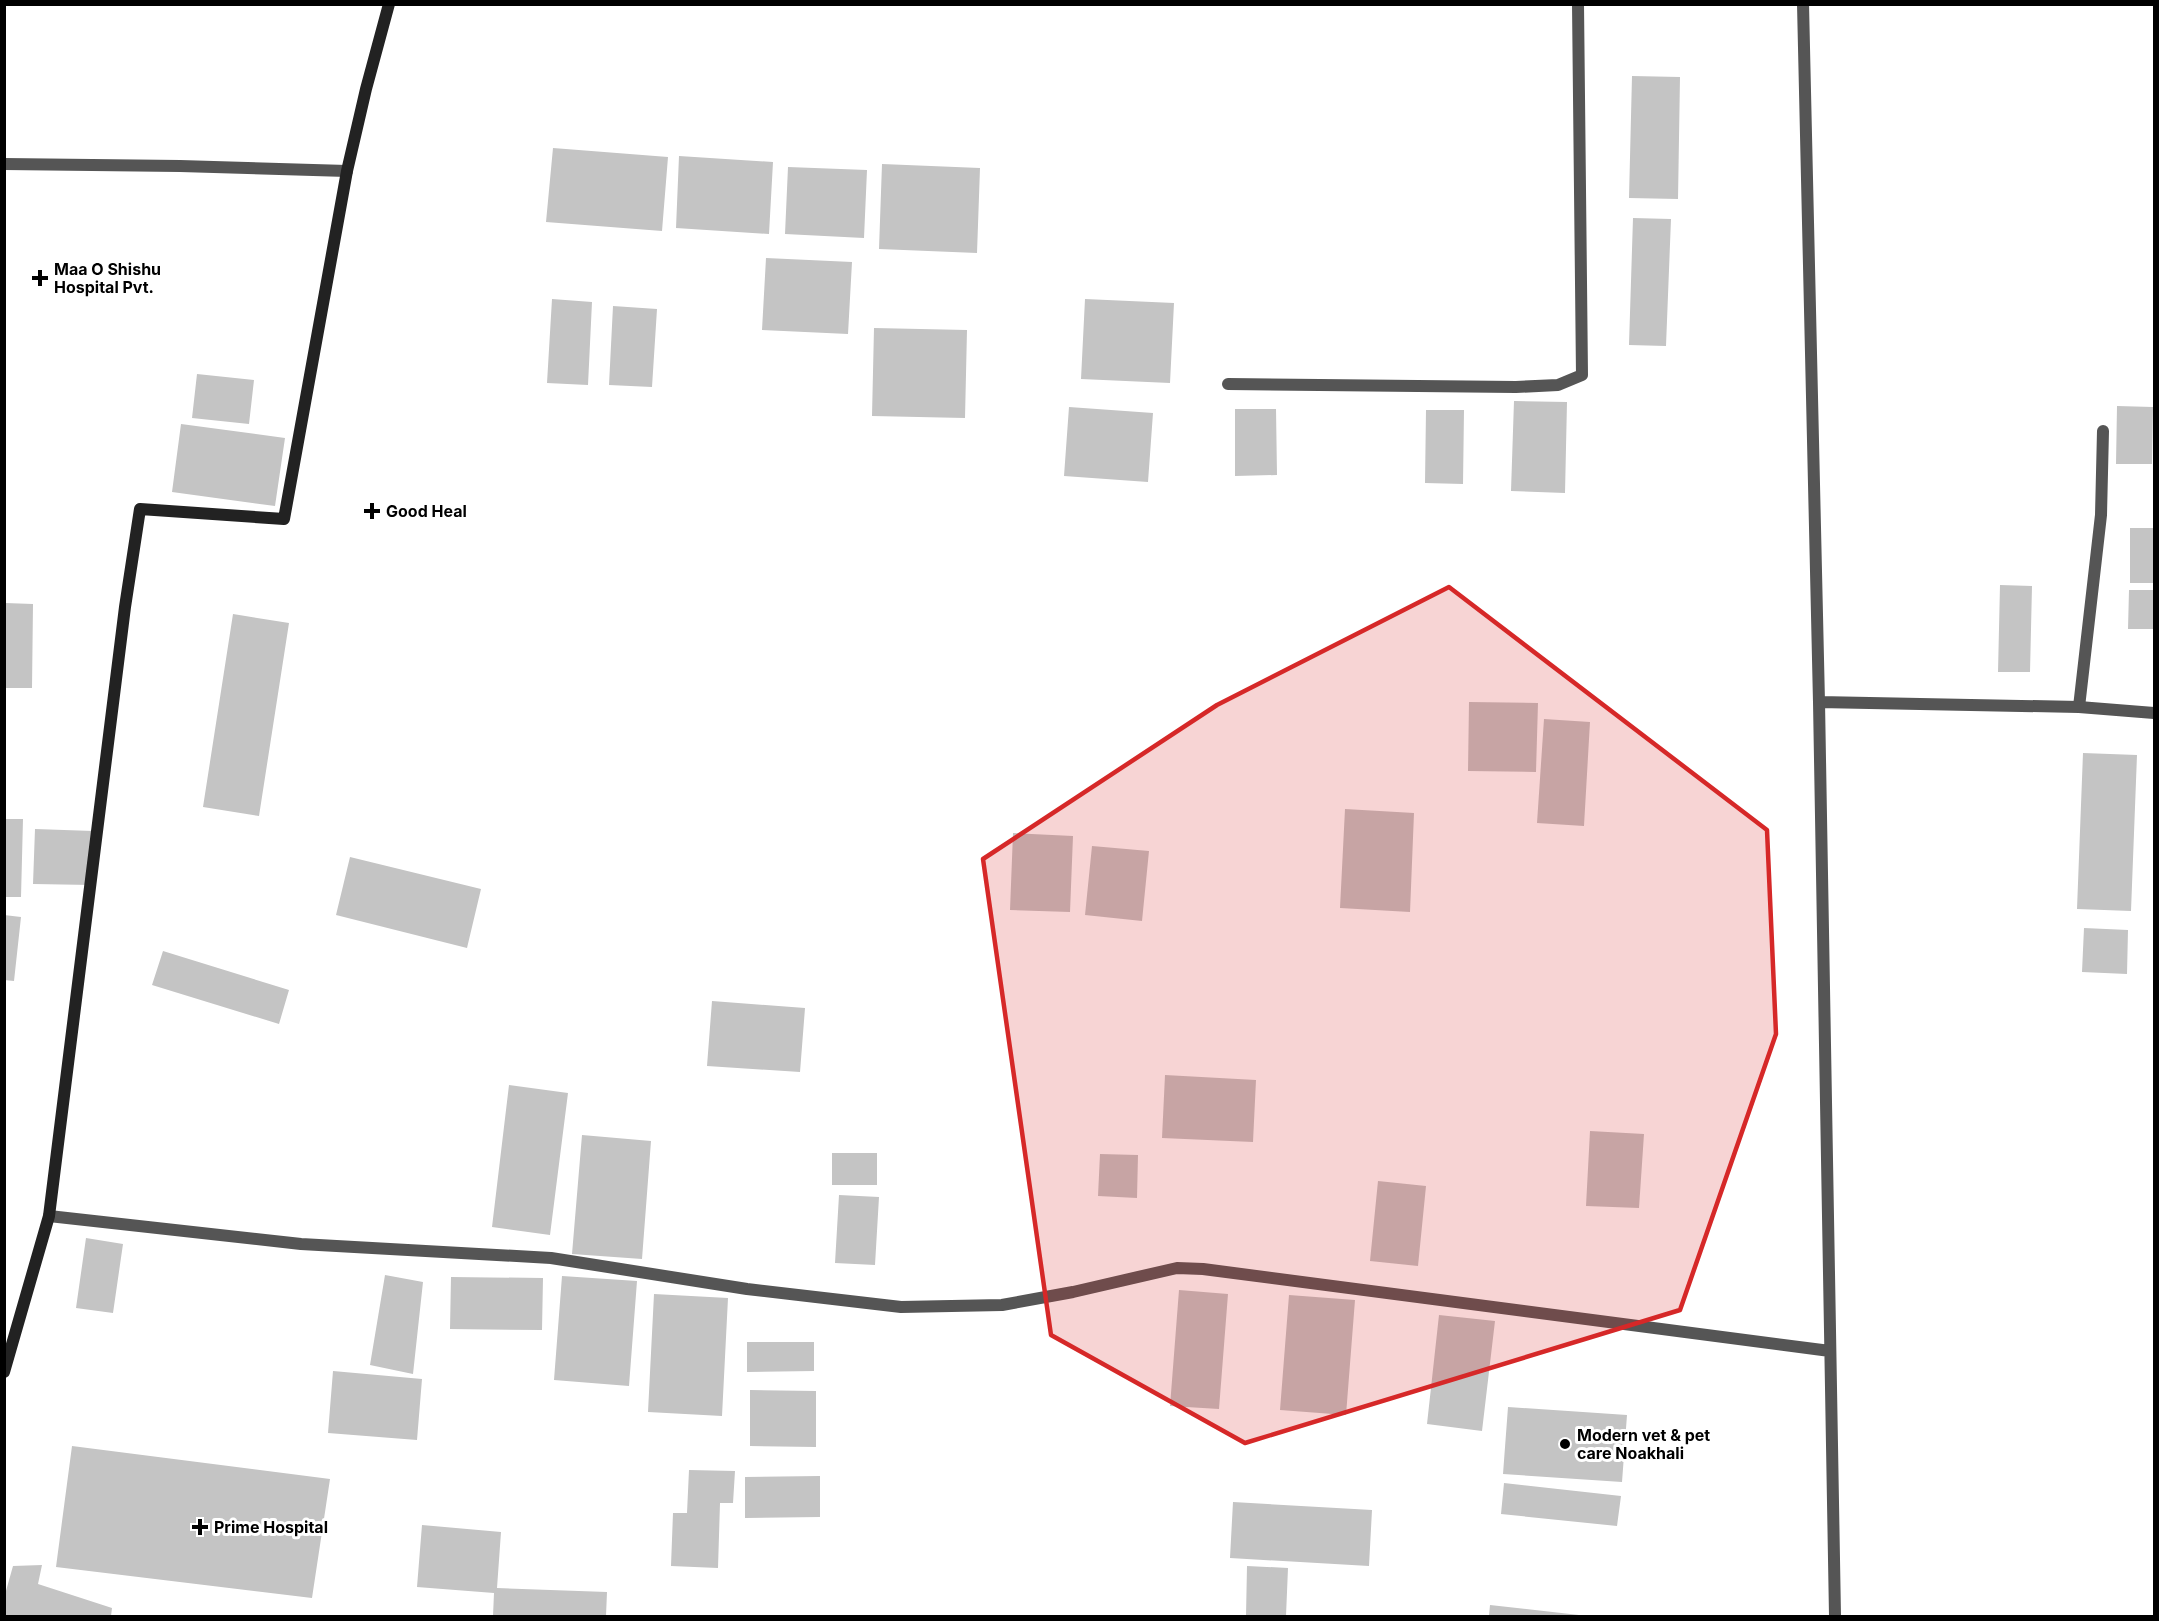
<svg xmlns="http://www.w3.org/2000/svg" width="2159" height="1621" font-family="Inter,sans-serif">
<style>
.building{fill:#c4c4c4}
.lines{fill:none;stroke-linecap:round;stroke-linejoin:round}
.street{stroke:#555;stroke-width:12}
.secondary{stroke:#222;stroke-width:12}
.marked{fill:#d62828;fill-opacity:0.2;stroke:#d62828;stroke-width:4.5;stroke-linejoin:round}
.poi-dot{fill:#000;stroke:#fff;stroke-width:2}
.labels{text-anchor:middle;stroke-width:6;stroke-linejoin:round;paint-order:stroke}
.poi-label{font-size:16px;font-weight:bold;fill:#000;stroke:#fff;text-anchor:start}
</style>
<rect width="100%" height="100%" fill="#fff"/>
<!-- building -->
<path class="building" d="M1632,76L1680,77L1678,199L1629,198Z
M553,148L668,157L662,231L546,222Z
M679,156L773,162L769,234L676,228Z
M882,164L980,168L977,253L879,249Z
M788,167L867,170L864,238L785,234Z
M1633,218L1671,219L1666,346L1629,345Z
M766,258L852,262L848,334L762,330Z
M552,299L592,302L588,385L547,383Z
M1085,299L1174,303L1170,383L1081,379Z
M613,306L657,309L652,387L609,385Z
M874,328L967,330L965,418L872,416Z
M197,374L254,380L249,424L192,418Z
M1514,401L1567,402L1565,493L1511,491Z
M2117,406L2153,407L2152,464H2116Z
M1069,407L1153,413L1148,482L1064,476Z
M1235,409H1276L1277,475L1235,476Z
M1426,410H1464L1463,484L1425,483Z
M181,424L285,438L275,506L172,492Z
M2130,528H2154V583H2130Z
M2000,585L2032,586L2030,672H1998Z
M2129,590H2154V629H2128Z
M5,603L33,604L32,688H5Z
M233,614L289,623L259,816L203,807Z
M1469,702L1538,703L1536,772L1468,771Z
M1544,719L1590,722L1584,826L1537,823Z
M2083,753L2137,755L2131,911L2077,909Z
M1345,809L1414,813L1410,912L1340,908Z
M4,819H23L21,897H4Z
M35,829L93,831L92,885L33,884Z
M1013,833L1073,836L1070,912L1010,910Z
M1092,846L1149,851L1142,921L1085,915Z
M350,857L481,889L467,948L336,915Z
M4,915L21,917L14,981L4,980Z
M2084,928L2128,930L2127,974L2082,972Z
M163,951L289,990L279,1024L152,985Z
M712,1001L805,1008L800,1072L707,1066Z
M1165,1075L1256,1080L1253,1142L1162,1138Z
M509,1085L568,1093L550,1235L492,1227Z
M1590,1131L1644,1134L1639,1208L1586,1206Z
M582,1135L651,1141L642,1259L572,1254Z
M832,1153H877V1185H832Z
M1100,1154L1138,1155L1137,1198L1098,1196Z
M1378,1181L1426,1186L1418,1266L1370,1261Z
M839,1195L879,1197L875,1265L835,1263Z
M86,1238L123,1244L113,1313L76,1308Z
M385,1275L423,1282L413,1374L370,1365Z
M562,1276L637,1281L629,1386L554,1380Z
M451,1277L543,1278L542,1330L450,1329Z
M1179,1290L1228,1294L1219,1409L1170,1406Z
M654,1294L728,1298L722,1416L648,1412Z
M1289,1295L1355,1300L1346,1415L1280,1410Z
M1439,1315L1495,1321L1482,1431L1427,1424Z
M747,1342H814V1371L747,1372Z
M333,1371L422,1379L417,1440L328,1433Z
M750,1390L816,1391V1447L750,1446Z
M1508,1407L1627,1415L1622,1482L1503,1474Z
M72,1446L330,1479L312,1598L56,1567Z
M689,1470L735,1471L733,1503H720L718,1568L671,1566L673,1513H687Z
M820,1476V1517L745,1518V1477Z
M1504,1483L1621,1496L1617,1526L1501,1514Z
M1233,1502L1372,1510L1369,1566L1230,1558Z
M422,1525L501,1532L497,1588L607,1592L606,1616H493L494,1593L417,1587Z
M42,1565L38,1584L112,1608L111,1616H4V1598L13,1566Z
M1247,1566L1288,1568L1286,1616H1246Z
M1490,1605L1579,1615V1616H1489Z"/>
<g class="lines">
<!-- street -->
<path class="street" d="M1803,4L1819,702L1835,1616
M4,164L180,166L347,171
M1228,384L1516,387L1558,385L1582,375L1578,4
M1819,702L2079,707L2154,713
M2079,707L2101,515L2103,431
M49,1216L301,1244L551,1258L747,1289L901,1307L1002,1305L1073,1292L1177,1268L1203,1269L1830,1351"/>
<!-- secondary -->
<path class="secondary" d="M4,1372L49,1216L125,607L140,509L284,519L347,171L366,89L389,4"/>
</g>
<!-- marked area -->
<path class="marked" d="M1449,587L1767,830L1776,1034L1680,1310L1245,1443L1051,1335L983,859L1217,705Z"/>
<!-- markers -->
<g class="poi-dot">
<path d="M37 269h6v6h6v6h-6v6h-6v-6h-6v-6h6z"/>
<path d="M369 502h6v6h6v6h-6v6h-6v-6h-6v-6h6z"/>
<circle cx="1565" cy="1444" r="6"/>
<path d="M197 1518h6v6h6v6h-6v6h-6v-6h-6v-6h6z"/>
</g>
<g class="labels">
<!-- poi labels -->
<g class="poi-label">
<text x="54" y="275">Maa O Shishu<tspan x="54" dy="18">Hospital Pvt.</tspan></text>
<text x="386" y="517">Good Heal</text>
<text x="1577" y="1441">Modern vet &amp; pet<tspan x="1577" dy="18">care Noakhali</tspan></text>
<text x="214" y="1533">Prime Hospital</text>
</g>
</g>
<!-- border -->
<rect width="2159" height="1621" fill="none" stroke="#000000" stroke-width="12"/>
</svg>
